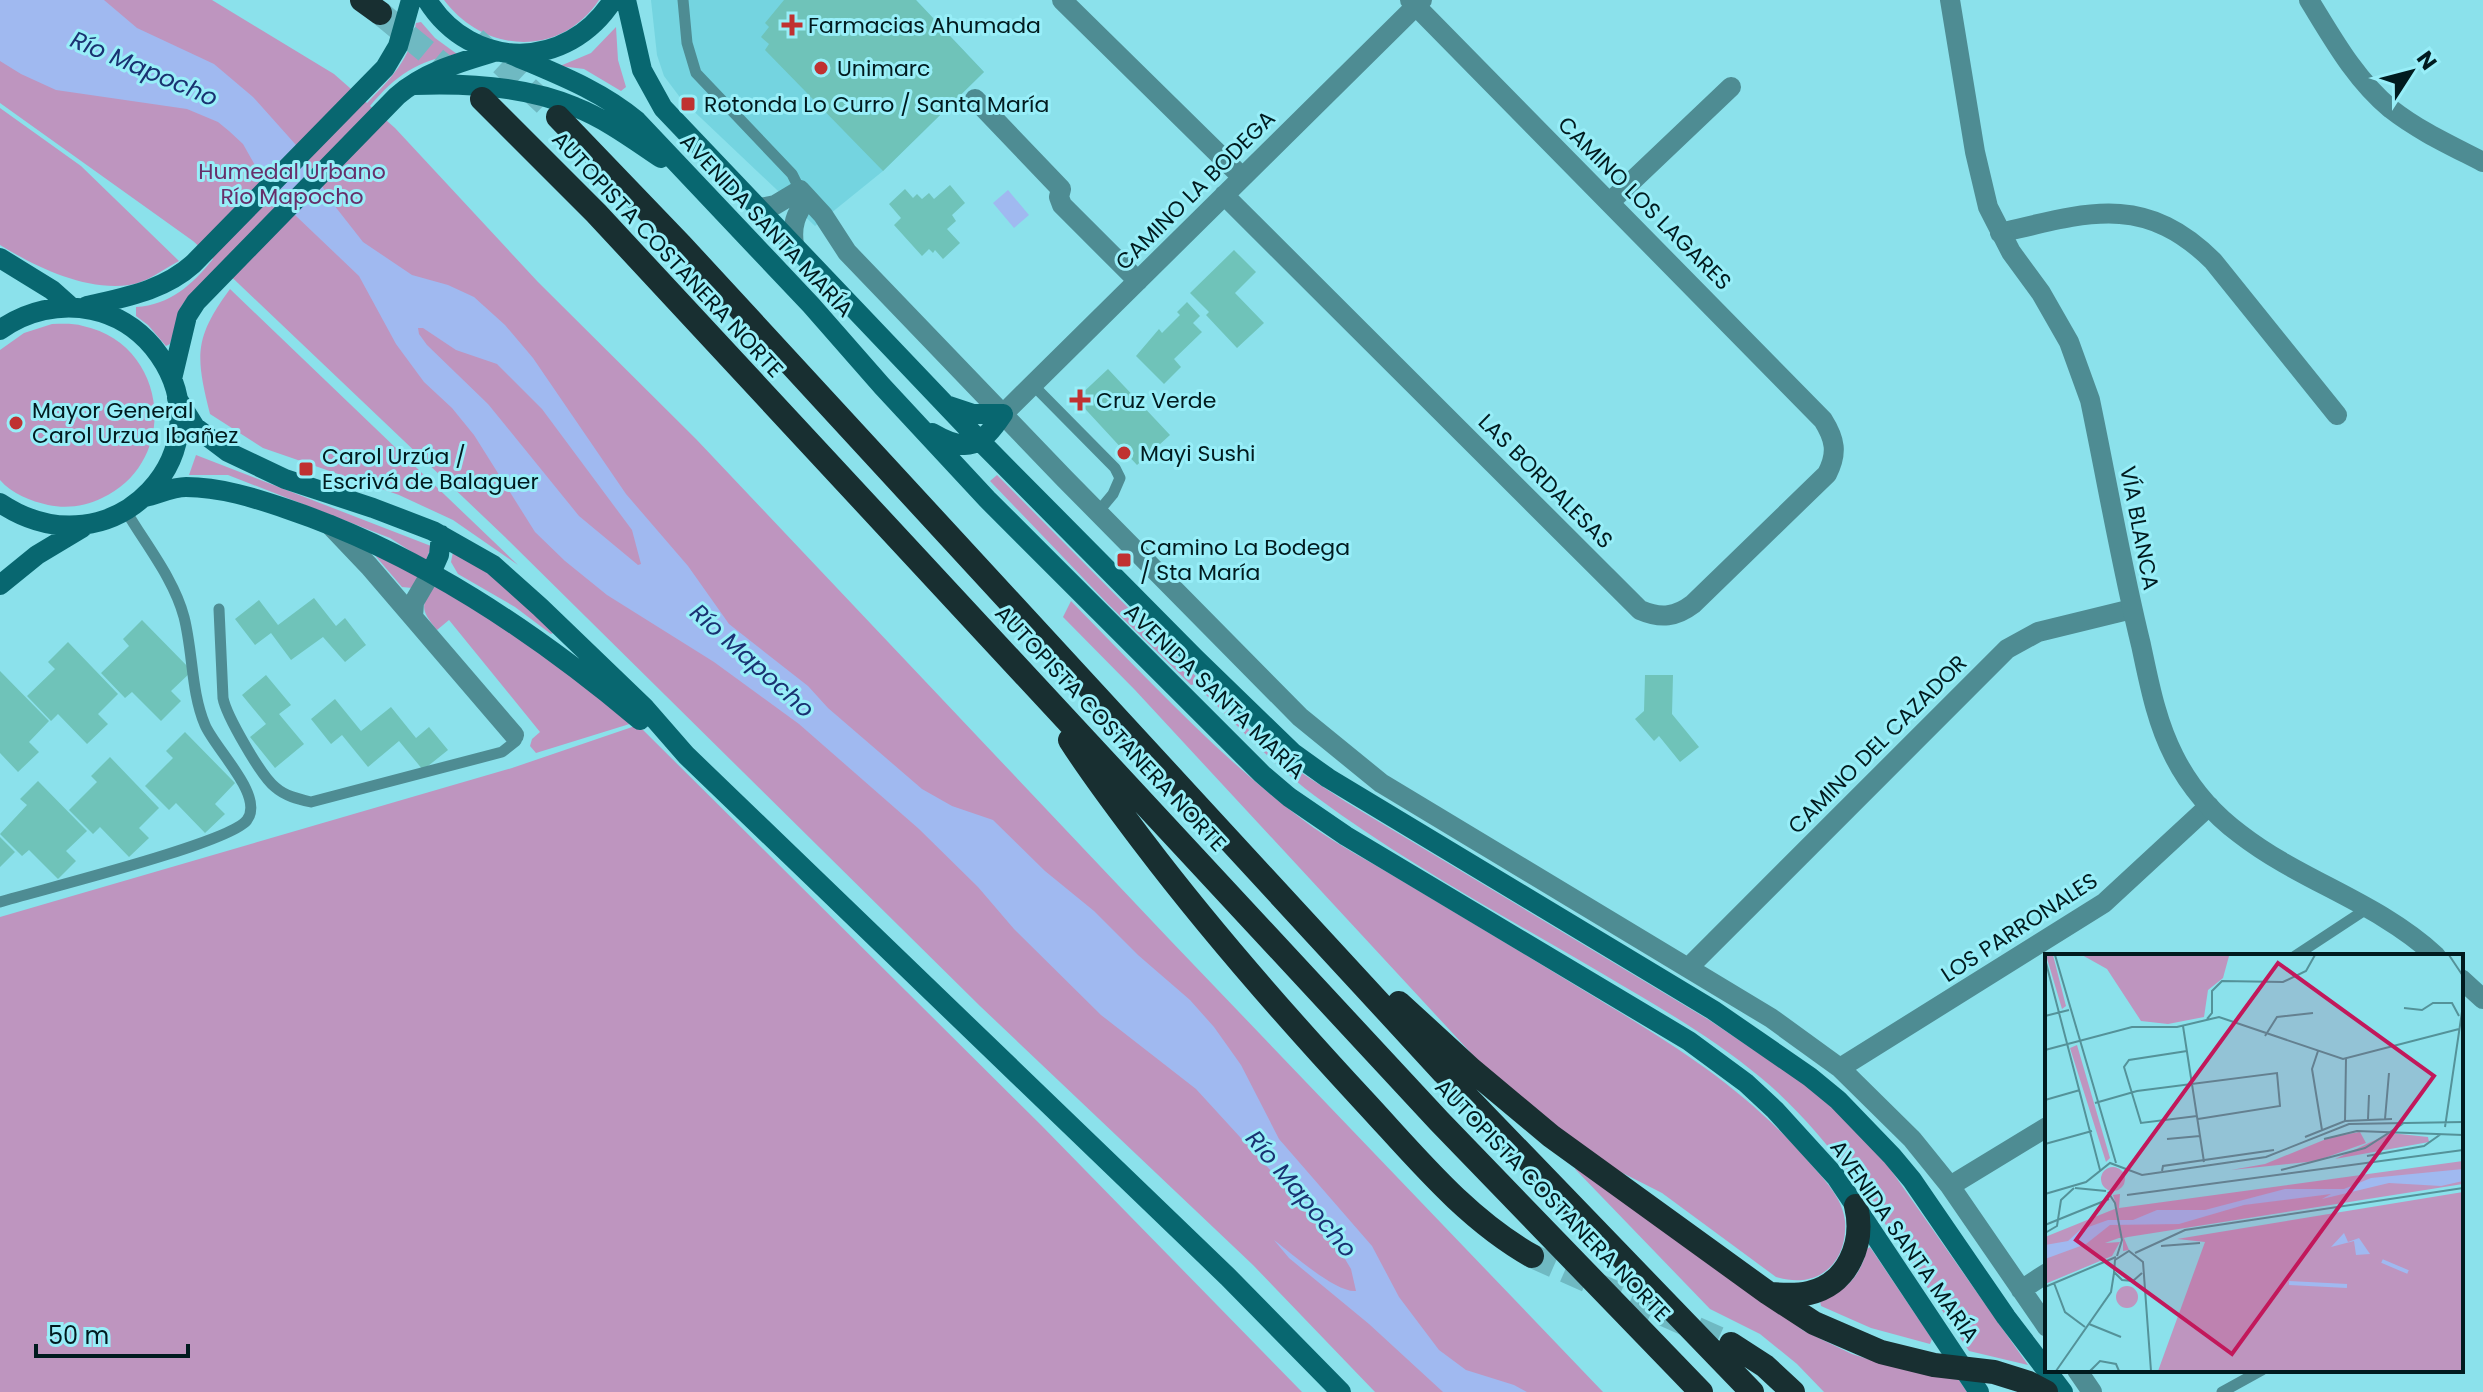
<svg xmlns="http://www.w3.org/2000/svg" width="2483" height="1392" font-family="Poppins,sans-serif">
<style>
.built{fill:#74d4e0}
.green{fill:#be95bf}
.water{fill:#a0b9f0;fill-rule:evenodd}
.building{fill:#6fc3b9}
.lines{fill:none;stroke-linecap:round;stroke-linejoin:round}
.motorway-tunnel{stroke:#6fb9c2;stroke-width:24;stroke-dasharray:24 12;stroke-linecap:butt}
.service{stroke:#4e8c93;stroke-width:11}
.minor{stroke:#4e8c93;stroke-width:20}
.tertiary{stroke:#4e8c93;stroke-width:20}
.secondary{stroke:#086770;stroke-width:20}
.motorway{stroke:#182f31;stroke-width:24}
.poi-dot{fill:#c03131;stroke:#98eef8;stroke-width:3}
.labels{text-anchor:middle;stroke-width:6;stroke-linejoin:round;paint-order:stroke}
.poi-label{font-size:22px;fill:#011b1f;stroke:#98eef8;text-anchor:start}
.park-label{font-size:22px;fill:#672f6a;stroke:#98eef8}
.street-label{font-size:22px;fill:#011b1f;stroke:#98eef8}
.water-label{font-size:24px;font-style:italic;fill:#1a3271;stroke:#98eef8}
.inset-river{fill:none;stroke:#a0b9f0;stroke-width:4}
.inset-road{fill:none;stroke:#549299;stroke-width:2}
.view{fill:#c2185b;fill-opacity:0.15;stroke:#c2185b;stroke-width:4}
.inset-edge{fill:none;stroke:#011b1f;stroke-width:4}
</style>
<rect width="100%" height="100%" fill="#8be1eb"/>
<!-- built -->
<path class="built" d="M651,0H916L984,72L883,171L815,226L682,100L664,76L657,55Z"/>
<!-- green -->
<path class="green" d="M0,0H212L334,74L367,103C392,77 410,60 416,23L421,22L435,38L457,54C418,60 395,76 370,106L395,128L538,282L696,439L1170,940L1603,1392H1375L1253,1265L980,1006L505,537L219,265L182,305L170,344L166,346L148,325L136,316V307C170,305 192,285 213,259L193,241L0,103Z
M444,0H599C560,58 485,54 444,0Z
M616,27L618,60L626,87L621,91L584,69L560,66L591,53Z
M0,108L81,166L179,261C164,269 146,283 129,285C85,291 36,267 0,245Z
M230,289L518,565L453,520L399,495L263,448L210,414C196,357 193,339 230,289Z
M52,324C62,324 73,323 83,326C168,344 181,461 102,498C86,506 67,509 48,505C31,501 12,494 0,480V350L24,333Z
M196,455L431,546L426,561L390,538L228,475H189Z
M997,475L1257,738L1285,762L1346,802L1709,1020L1806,1085L1837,1112L1888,1166L2028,1365L1969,1351C1908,1261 1844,1146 1760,1077C1712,1037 1657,1006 1603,974C1506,917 1405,863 1315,796C1271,763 1234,722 1195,684L1191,685L1108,604L990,481Z
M367,546L421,573L412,588L402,587Z
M453,552L501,581L555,632L551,634L515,607L458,574L451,562Z
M436,582L492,614L636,722L536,753L530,746L532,739L540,732L449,620L437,630C419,608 421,605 436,582Z
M1071,601C1149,680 1224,763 1314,828C1340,846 1369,861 1397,878C1459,915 1521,952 1583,990C1669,1042 1741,1084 1808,1161C1823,1178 1843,1198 1845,1221C1848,1264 1817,1290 1776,1277L1662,1193L1601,1162L1483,1066L1135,690L1063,617Z
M638,725L1041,1125L1302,1392H0V917L512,768Z
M1578,1165L1804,1331L1852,1354L1877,1362L1959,1380L1967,1392H1824L1797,1364L1760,1334L1710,1309L1575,1169Z
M1870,1247L1932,1339L1930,1344L1871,1328L1821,1306L1820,1301C1846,1292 1861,1275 1867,1249Z"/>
<!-- water -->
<path class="water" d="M0,0H104L137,28L214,64L253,97L296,145L334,205L363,242L412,275L448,285L474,297L505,325L533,358L626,494L688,566L729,624L808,686L828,708L922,789L952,806L993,820L1045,871L1094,911L1138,955L1190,1000L1214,1027L1241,1065L1279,1139L1372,1246L1399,1297L1439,1350L1466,1370L1514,1385L1527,1392H1443L1369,1324L1289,1258L1274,1240C1291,1253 1336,1293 1356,1291L1351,1269L1342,1254L1272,1172L1196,1089L1101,1015L1014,929L978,887L919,829L799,724L714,662L607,595L565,561L535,532L474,435L452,408L424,382L396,344L359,276L295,215L265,183L243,144L229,131L218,122L187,109L56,90L21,74L0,61ZM418,328H423L456,350L497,364L542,409L632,530L641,564L638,565L579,516L488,404L427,345L419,334Z
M1008,190L1029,215L1014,228L993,203Z"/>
<!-- building -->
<path class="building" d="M784,0H916L984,72L883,171L765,50L769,44L761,37L769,27L765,23Z
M950,185L965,203L952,215L956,221L947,229L960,243L943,259L935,250L933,253L929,249L922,256L894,225L901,218L889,204L905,189L913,198L917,194L922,199L929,193L934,199Z
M1234,250L1256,272L1235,293L1264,323L1237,348L1206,315L1209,312L1190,293Z
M1187,302L1200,316L1193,323L1202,332L1174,359L1181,367L1164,384L1136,356L1159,329L1162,333L1180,315L1177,312Z
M1108,369L1170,435L1137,465L1076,399Z
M314,598L336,626L345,618L366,645L345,662L323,637L291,660L271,633L255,645L235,619L259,600L278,625Z
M142,620L192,671L171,691L181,701L161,721L132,692L125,698L101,673L129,646L123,639Z
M68,642L118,694L98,714L108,724L87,744L58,714L51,721L27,696L55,669L48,662Z
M0,671L49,721L29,742L39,752L18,772L0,753Z
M266,675L291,705L279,714L304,744L275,768L250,737L266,724L242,695Z
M1645,675H1673L1672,714L1699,747L1680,762L1659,736L1654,741L1635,719L1644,711Z
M335,699L361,731L391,707L416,738L429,727L448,750L423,770L399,741L368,767L342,735L331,744L311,719Z
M185,732L235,783L215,804L225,814L205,833L176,803L169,810L145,786L173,758L166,751Z
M110,757L159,808L139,828L149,838L129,857L100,827L93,834L69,810L97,782L91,776Z
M38,781L87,831L66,851L76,861L58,879L29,850L22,856L0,834L27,805L20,799Z
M0,837L15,852L0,867Z"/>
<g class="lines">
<!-- motorway-tunnel -->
<path class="motorway-tunnel" d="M380,13L461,80
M475,39L545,104
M1532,1256L1731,1344"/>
<!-- service -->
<path class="service" d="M683,0L687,43L696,73L792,174L800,190
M1033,385L1115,468L1120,478L1113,494L1098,512
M219,609L223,698C226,715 261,776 275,787C285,796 298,799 311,802L502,752L516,741L514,735
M0,902C39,890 231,843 247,820C265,796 215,749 205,725C191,692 193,652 184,617C174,579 146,545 126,511
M2295,956L2368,908
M2222,1392L2262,1370"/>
<!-- minor -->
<path class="minor" d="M1062,0L1242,177
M2309,0C2333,39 2355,79 2391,109C2419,131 2452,146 2483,162
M975,99L1061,189L1059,197L1062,205L1138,281
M1224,195L1640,610C1661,619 1676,617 1693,604L1827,474C1838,453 1835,439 1823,420L1410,0
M1610,202L1731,87
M760,208L775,205L800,190L823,215L847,252L1065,479L1300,717L1381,783L1771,1018L1840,1068L1912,1139L1950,1186L2047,1327
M2000,233C2085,213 2144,192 2213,261L2337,415
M794,245C791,225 796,214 807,198
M1003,414L1422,0
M330,525L369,566L514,735
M413,617L414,602L431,573
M1688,968L2007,649L2038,632L2132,609
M1840,1068L2104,903L2209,806
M1950,1186L2047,1127
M2021,1290L2047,1273
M2077,1370L2092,1392"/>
<!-- tertiary -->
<path class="tertiary" d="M1950,0L1975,152L1988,207L2011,252L2041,293L2069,342L2090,400C2107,481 2121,564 2141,645C2149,682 2156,721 2174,756C2189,786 2213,814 2240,834C2302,882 2376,901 2436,956
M2461,979L2483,999"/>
<!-- secondary -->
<path class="secondary" d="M427,0C472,72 568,71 613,0
M626,0L642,70L663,108L980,441L1195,658L1293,753L1328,778L1713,1010L1810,1077L1838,1100L1892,1156L1912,1180L2006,1317L2063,1392
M508,53C554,73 599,89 637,121L811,305L882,386L987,499L1262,774L1289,797L1346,836L1689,1041L1746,1083L1775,1110L1836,1177L1979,1392
M414,85C466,83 526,86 575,107C606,119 634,140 661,158
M0,258L52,290L71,307
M87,306C125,297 163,291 193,264L385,68L398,46L411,0
M0,330C26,311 60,303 92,310C116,315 137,328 153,347C234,447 114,579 0,503
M172,379L187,316L196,302L397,96C426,71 461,62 497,51
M177,398L195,427L228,452L285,479L373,508L433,531L493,565L540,607L645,708L686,755L1228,1277L1341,1392
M949,406L973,414H1003
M932,433C968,454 981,447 1003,414
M145,497C158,494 173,487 186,487C220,487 255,498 287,509C418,553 535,632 640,720
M431,573L439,555L441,535
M0,585L37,555L82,528"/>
<!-- motorway -->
<path class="motorway" d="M362,0L380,13
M482,99L596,213L1439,1121L1701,1392
M558,117L681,245L1444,1073L1752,1392
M1070,740C1093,776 1119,810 1144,843C1213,934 1287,1018 1364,1101C1416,1157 1465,1218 1532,1256
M1399,1003L1472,1070L1551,1136L1768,1293L1814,1323L1881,1352L1934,1365L1994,1372L2029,1383L2046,1392
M1770,1294C1783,1295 1796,1296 1809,1293C1848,1284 1865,1243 1856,1206
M1731,1344L1765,1366L1793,1392"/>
</g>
<!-- markers -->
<g class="poi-dot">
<path d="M788 13h8v8h8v8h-8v8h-8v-8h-8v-8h8z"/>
<circle cx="821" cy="68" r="8"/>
<rect x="680" y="96" width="16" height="16" rx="4"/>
<path d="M1076 388h8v8h8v8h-8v8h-8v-8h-8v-8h8z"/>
<circle cx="16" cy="423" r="8"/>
<circle cx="1124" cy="453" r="8"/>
<rect x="298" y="461" width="16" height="16" rx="4"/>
<rect x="1116" y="552" width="16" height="16" rx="4"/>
</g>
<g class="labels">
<!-- poi labels -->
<g class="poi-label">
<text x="808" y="33">Farmacias Ahumada</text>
<text x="837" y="76">Unimarc</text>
<text x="704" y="112">Rotonda Lo Curro / Santa María</text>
<text x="1096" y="408">Cruz Verde</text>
<text x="32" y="418">Mayor General<tspan x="32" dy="25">Carol Urzua Ibañez</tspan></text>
<text x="1140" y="461">Mayi Sushi</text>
<text x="322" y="464">Carol Urzúa /<tspan x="322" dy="25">Escrivá de Balaguer</tspan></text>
<text x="1140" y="555">Camino La Bodega<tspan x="1140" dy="25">/ Sta María</tspan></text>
</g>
<!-- park labels -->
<g class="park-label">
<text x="292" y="179">Humedal Urbano<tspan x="292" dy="25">Río Mapocho</tspan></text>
</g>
<!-- street labels -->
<g class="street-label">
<text transform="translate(1195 190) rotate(-45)" y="8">CAMINO LA BODEGA</text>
<text transform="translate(1645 203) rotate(45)" y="8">CAMINO LOS LAGARES</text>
<text transform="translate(767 225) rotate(47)" y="8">AVENIDA SANTA MARÍA</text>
<text transform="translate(668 254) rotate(47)" y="8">AUTOPISTA COSTANERA NORTE</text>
<text transform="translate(1546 481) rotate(45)" y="8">LAS BORDALESAS</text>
<text transform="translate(2140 528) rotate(79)" y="8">VÍA BLANCA</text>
<text transform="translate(1215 691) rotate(44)" y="8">AVENIDA SANTA MARÍA</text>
<text transform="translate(1111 728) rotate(47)" y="8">AUTOPISTA COSTANERA NORTE</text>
<text transform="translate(1877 744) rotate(-45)" y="8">CAMINO DEL CAZADOR</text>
<text transform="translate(2019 927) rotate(-33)" y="8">LOS PARRONALES</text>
<text transform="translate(1553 1200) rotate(46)" y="8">AUTOPISTA COSTANERA NORTE</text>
<text transform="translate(1905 1241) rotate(55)" y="8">AVENIDA SANTA MARÍA</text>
</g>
<!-- water labels -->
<g class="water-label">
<text transform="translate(144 69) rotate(23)" y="8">Río Mapocho</text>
<text transform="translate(752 661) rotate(42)" y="8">Río Mapocho</text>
<text transform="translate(1301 1194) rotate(50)" y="8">Río Mapocho</text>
</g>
</g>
<!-- overview -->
<g transform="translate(2045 954)">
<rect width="418" height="418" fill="#8be1eb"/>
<path d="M1,1H8L21,52L17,55ZM37,1H201L184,2L178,24L163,36L159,63L123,70L96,67L62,15ZM32,91L65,204L61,208L25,94ZM315,178L321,189L271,207L186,216L220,210L286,183ZM345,179L383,183L384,188L290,205ZM418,207V230L83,283L79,284L84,296L78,297V284H74L60,289L75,288L67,302L0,330V283L72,254L68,241L75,240L74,254ZM56 225a12 12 0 1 1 24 0a12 12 0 1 1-24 0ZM418,238V417H113L160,288L132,285ZM71 343a11 11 0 1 1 22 0a11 11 0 1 1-22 0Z" fill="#be95bf"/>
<path d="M418,215V227L396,232L344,229L277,245L286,240L199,251L134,270L65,271L41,290L0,305V291L23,287L35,276L63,266H88L112,256H160L240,235H299L326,224ZM299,279L303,288L314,284L325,300L311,301L309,287L286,293Z" fill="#a0b9f0"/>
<path class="inset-river" d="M337,307L363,318M244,329L302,332"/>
<path class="inset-road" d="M10,1L71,209M404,1L418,22M0,5L55,216M359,54L377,56L388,49H407L414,62M0,62L24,56M162,65L167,59V37L177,27L238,28L261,17L270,1M138,72L159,208M220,82L232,63L268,59M0,96L87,73H132L174,63L298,105L414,75M142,97L84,106L79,113L96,169L152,162M273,97L267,115L277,176M0,146L35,136M50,149L92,137L232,119L235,152L153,165M323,165L324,141M340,165L344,119M300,167L301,105M400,173L418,51M260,183L300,167L347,165M122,185L155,182M279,185L312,177L418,181M0,190L47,177M322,202L379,192L396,180M236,216L320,194L359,169M117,217L118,212L229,196M30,234L61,237M63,238L70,249L77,286L72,302M0,240L41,228L65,209L97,221L221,203L304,170L418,168M82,241L418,196M0,271L64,245M0,279L12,272L16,246L29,234M116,292L155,289M90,299L140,276L418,234M97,319L88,327L77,326L69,318L70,306L84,297L98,308L106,417M9,329L20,358L40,373M0,333L71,303M44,370L76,383M11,417L66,338L69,319M45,417L55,407L71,410L74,417"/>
<path class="view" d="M233,9L389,122L187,400L31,286Z"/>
<rect width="418" height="418" class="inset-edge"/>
</g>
<!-- north arrow -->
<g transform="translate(2411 72) rotate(54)" stroke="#98eef8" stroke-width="6" paint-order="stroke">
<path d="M0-6L14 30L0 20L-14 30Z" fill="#011b1f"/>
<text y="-12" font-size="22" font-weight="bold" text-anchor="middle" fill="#011b1f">N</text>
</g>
<!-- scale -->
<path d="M36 1344v12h152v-12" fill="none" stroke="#011b1f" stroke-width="4"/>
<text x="48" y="1344" font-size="24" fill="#011b1f" stroke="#98eef8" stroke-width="6" paint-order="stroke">50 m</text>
</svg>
